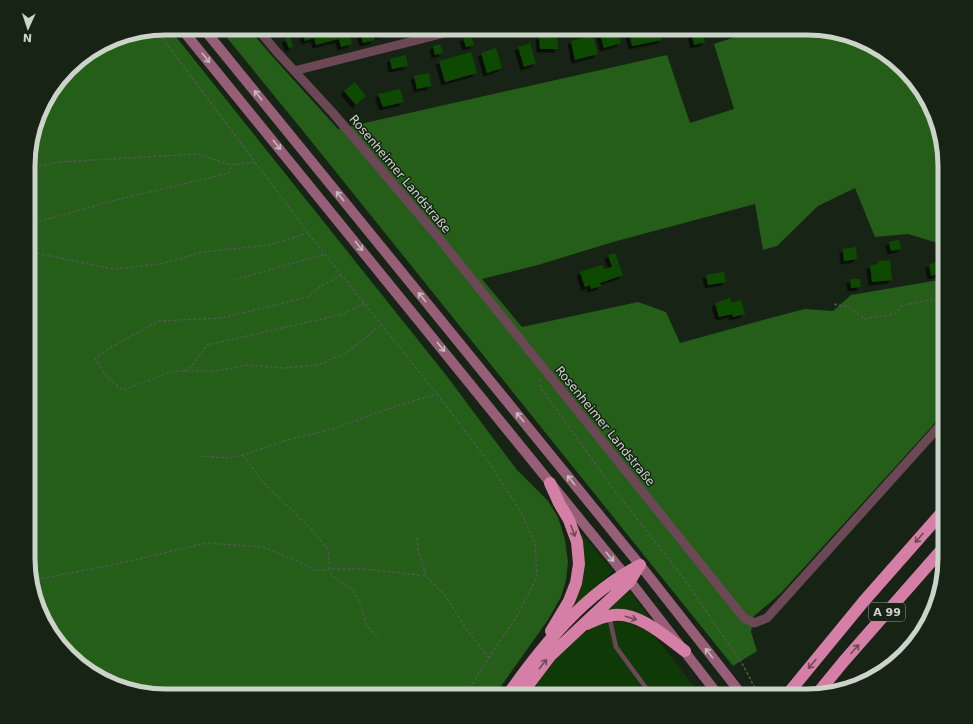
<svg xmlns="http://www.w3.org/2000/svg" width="973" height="724" font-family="'DejaVu Sans',sans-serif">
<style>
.green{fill:#0f3907}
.forest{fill:#245e19}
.building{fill:#0e4a01;filter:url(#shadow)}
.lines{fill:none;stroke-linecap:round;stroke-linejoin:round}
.path{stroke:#4f594d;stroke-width:1.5;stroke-dasharray:3 2;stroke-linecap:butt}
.service{stroke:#6c4857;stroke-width:4.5}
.minor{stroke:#6c4857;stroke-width:9}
.secondary{stroke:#975f77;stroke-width:10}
.motorway{stroke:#d67fa6;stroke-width:12}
.oneway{stroke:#c1bdb9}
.oneway2{stroke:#6d4c56}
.labels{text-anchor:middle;stroke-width:3;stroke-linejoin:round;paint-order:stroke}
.shield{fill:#172315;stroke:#969f94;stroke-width:1}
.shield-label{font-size:11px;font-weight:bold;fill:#ccd4ca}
.street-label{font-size:12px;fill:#ccd4ca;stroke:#172315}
.rim{fill:none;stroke:#ccd4ca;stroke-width:5}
</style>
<defs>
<filter id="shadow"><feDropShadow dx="-3.5" dy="3.5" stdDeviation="0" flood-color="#0009"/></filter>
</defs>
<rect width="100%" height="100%" fill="#172315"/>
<!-- green -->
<path class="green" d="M582,534L613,571L578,603L575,602C586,574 584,564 580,535Z
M629,590L649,617L605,611Z
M614,621L627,622L650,632L666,650L701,696H529C542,673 570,640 593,627C599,623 607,622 614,621Z"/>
<!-- forest -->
<path class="forest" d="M169,28L446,375L517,470L548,501L558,517L565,540L568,562L566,580L561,597L548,620L494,696H157L113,686L75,662L42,619L28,567L29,148L46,97L75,62L121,35Z
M219,28H248L272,56L338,129L667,55L690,123L734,109L714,44L762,28H816L860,38L898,62L931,105L945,166V243L941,244L908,234L875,237L855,188L818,206L777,246L763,250L755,204L613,242L538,265L482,279L522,327L638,302L666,312L680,343L774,317L805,309L833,311L851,295L945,279V412L780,594L754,616L751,632L757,651L733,666L303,131Z"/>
<!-- building -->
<path class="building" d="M316,28H336L337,32L349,29L352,44L341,47L339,39L316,45L314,38L305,41L302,31Z
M359,28H395L396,29L382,32L383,35L374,37L375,40L363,43Z
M407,28H426V29L408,33Z
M633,28H659L662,40L632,46L628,29Z
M690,28H701L705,42L694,45Z
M617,30L621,43L604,48L600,35Z
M557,35L558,49H540L539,36Z
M593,35L598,54L575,60L571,41Z
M471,36L474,45L466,47L463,38Z
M290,37L293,47L289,48L285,39Z
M530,43L536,63L524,67L518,47Z
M440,44L443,53L435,55L433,46Z
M496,48L502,68L487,73L481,53Z
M471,52L477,73L445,82L439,61Z
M406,55L408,66L392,69L390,59Z
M429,73L431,86L417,89L414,76Z
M355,82L366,96L356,105L344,91Z
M400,89L404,102L383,107L378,94Z
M899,240L901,249L891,251L889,242Z
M856,247L857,259L844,261L843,249Z
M615,253L623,275L600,283L601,286L591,289L590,285L585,287L580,272L602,265L604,269L612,267L608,255Z
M890,260L892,280L872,282L870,265L878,264V261Z
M940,261L943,273L931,276L929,264Z
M724,272L726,282L708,285L706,275Z
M850,279H860L861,287L851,288Z
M730,298L732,303L741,300L745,314L733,317L732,314L719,317L715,303Z"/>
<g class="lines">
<!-- path -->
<path class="path" d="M156,30L308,233L437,394L490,464L521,512L535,543L537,576L519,613L480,671L466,696
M29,168L59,162L196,154L231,165L256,162
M29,222L41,221L116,200L229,173L231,165
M29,247L37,253L112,269L161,264L203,252L269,245L308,233
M342,275L321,286L307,297L222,318L159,321L113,346L95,359L108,378L123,390L174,371H216L247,365L284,368L318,365L346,353L369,335L381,324
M234,280L325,254
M834,304L851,308L864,319L895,314L903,305L935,299L945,295
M184,371L191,367L207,345L344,314L364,303
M540,379L541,388L609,483L682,576L743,665L759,696
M243,455L262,481L310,528L328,549L330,569L332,576L353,590L360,604L366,624L377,637
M201,456L226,458L243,455L290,439L333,429L393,407L437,394
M417,538L418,549L426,576L445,595L467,630L489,658
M32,581L45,578L112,565L207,543L263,547L300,562L316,571L330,569H366L426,576"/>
<!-- service -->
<path class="service" d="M609,616L616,647L652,696"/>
<!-- minor -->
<path class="minor" d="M257,28L276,51L333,113L438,237L744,618L754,623L767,618L945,420
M294,71L465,28"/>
<!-- secondary -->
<path class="secondary" d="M181,28L630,581L719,696
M203,28L640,565L743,696"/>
<!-- motorway -->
<path class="motorway" d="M550,483L559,503L569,520L577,542L579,564L576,583L569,601L551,631
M587,624C595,620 604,616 614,615C639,612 666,637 685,651
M817,694L844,661L945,546
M507,696C543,645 584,594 640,565
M520,696L551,655L630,581L639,566
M786,696L864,601L945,509"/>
</g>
<!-- one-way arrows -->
<defs><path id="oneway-shaft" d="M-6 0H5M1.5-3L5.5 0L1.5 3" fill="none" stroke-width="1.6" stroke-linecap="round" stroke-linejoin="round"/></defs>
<g class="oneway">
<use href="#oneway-shaft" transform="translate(206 58) rotate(51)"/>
<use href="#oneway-shaft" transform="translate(258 95) rotate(-129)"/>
<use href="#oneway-shaft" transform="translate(277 145) rotate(51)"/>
<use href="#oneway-shaft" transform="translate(340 196) rotate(-129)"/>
<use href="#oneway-shaft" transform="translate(359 246) rotate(51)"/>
<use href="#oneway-shaft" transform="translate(422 297) rotate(-129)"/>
<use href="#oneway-shaft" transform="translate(441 347) rotate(51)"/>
<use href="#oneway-shaft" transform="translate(520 417) rotate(-129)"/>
<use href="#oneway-shaft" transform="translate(571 480) rotate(-129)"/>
<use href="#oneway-shaft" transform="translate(610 557) rotate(51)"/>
<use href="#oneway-shaft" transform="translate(709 653) rotate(-128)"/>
</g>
<g class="oneway2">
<use href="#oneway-shaft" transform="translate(573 531) rotate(70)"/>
<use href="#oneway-shaft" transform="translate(919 538) rotate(131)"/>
<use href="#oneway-shaft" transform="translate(631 618) rotate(17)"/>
<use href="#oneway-shaft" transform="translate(855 649) rotate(-48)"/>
<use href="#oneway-shaft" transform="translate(543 664) rotate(-52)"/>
<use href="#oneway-shaft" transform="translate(812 664) rotate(130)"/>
</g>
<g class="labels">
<!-- shield labels -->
<rect class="shield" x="869" y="603" width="36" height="18" rx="3"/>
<g class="shield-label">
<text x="887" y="616">A 99</text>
</g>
<!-- street labels -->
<g class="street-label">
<text transform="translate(400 174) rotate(50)" y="4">Rosenheimer Landstraße</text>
<text transform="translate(605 426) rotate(51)" y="4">Rosenheimer Landstraße</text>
</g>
</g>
<!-- crop -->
<path d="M0 0H973V724H0ZM166 35H807A131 131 0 0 1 938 166V558A131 131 0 0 1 807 689H166A131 131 0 0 1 35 558V166A131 131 0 0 1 166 35Z" fill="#172315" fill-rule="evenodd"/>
<path class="rim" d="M166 35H807A131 131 0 0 1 938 166V558A131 131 0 0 1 807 689H166A131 131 0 0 1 35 558V166A131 131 0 0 1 166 35Z"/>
<!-- north arrow -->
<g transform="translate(28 28) rotate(183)" stroke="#172315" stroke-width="3" paint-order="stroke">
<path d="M0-3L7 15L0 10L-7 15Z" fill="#ccd4ca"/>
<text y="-6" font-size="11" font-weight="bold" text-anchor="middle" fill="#ccd4ca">N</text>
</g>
</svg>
